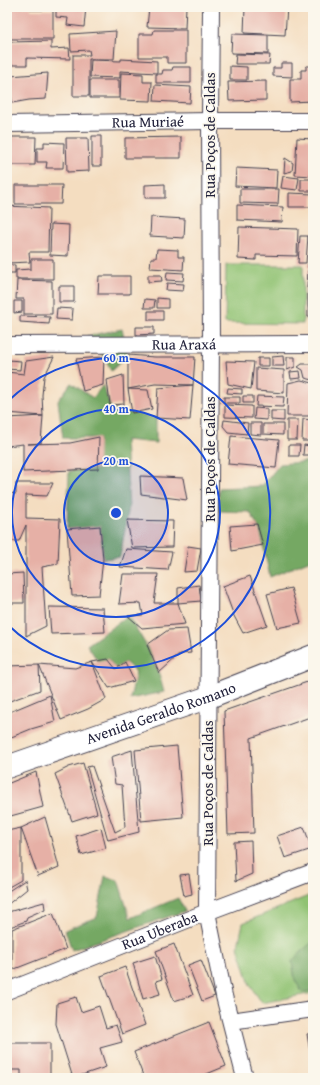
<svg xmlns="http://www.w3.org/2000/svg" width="320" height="1085" font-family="'Gentium Book Plus',serif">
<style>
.green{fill:#90c272;stroke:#597256}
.forest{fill:#74a864;stroke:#4b6550}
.building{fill:#e6b0a6}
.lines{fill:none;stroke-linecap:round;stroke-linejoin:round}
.minor-casing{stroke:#423e4f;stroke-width:18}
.primary-casing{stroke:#423e4f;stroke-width:24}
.minor{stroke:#fff;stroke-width:16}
.primary{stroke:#fff;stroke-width:22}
.ring{fill:none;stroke:#1d4ed8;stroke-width:2}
.labels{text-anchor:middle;stroke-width:3.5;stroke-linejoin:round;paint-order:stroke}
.street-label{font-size:15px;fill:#22223b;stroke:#fbf7ec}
.centre{fill:#1d4ed8;stroke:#fbf7ec;stroke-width:2}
.ring-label{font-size:12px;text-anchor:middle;font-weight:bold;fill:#1d4ed8;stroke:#fbf7ec;stroke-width:3.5;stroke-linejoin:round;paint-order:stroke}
</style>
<rect width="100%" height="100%" fill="#fbf7ec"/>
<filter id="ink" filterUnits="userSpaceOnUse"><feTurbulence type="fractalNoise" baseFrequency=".025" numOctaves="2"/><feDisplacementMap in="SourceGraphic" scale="8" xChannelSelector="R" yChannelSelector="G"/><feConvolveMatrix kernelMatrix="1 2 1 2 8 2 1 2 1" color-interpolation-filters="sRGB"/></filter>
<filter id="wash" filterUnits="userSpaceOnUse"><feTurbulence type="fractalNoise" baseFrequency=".012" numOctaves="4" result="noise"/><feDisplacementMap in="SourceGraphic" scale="16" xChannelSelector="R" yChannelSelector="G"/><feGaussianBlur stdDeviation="0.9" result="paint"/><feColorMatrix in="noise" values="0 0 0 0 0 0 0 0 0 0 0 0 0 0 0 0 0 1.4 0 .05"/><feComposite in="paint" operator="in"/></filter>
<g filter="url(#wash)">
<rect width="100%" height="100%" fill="#f4ddc0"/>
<!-- green -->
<path class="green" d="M226,265H303V324L225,323Z
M313,894V993L262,1003L250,985L238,946L243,923Z"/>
<!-- forest -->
<path class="forest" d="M122,329L128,355L111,371L104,357L87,336Z
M71,383L93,398L103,385L111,409L156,418V443L125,440L129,507L120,557L103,559L100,527L67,529L69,471L97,469L99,438H63L58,401Z
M313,461V559L270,577L260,530L250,512L218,511L219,488L262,486L280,464Z
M128,616C145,642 156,660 164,692L130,699L136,672L125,662L116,669L108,659L100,664L87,645Z
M105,876L118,880L130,918L178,898L185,911L72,950L65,930L97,917Z
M313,941V991L302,992L295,980L292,961Z"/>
<g id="blocks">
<!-- building -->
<path class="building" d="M7,7H31V10H53V39H7Z
M71,7H86L84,27L67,25L68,18L56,17V8L71,9Z
M149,7H186L185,28L147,27Z
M245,7H287L285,35L244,33Z
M154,30H186V63H167V57H139V34H153Z
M116,31L114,59H89V96H73V55H90L89,50L71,51L70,34Z
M232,34L268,35V54L231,53Z
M51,41V49L69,48L70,59L27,58V65H9V42Z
M236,54L270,55L269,64H235Z
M121,59L157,61V73L120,71V78L90,77L91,60L121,61Z
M281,63H292V77L273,76V68H281Z
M230,66L247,67V80H230Z
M306,66H313V101L290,102V79H301V70H306Z
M173,67H191V83H156V74H162L163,70H172Z
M48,73L46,99L29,100L12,103L10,76Z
M121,73L143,74V82H152L151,101L120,100Z
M90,80H119V98H90Z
M266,81V100L229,101L228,82Z
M155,85L191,87L190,103L154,101Z
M92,136H101V166H92Z
M7,137H36L35,165H7Z
M181,137V158H125V138Z
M66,138H88L89,171L67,172Z
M297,138L313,139V176L295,175Z
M44,142L64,143L63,168H46L47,162H37V148H44Z
M285,158L293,163L292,171L284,173Z
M236,168L277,170L276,188L235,186Z
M283,176L299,178L297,190L281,188Z
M301,179H313V191H301Z
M165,184V198H145V185Z
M15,185H62L61,204H15Z
M240,189H279L278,204L240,203Z
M289,193L313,194V207H289Z
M237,205L283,207L282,222L237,220Z
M7,206L49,208L48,252H29L30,262L8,263Z
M151,217L185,219L184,238L150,236Z
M51,224L69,225L68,256L50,255Z
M239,227L298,229L297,256L256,255V260L238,259Z
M300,236H308L306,263H298Z
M157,249L178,250V257H184L183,270L150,268L151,258H156Z
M31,259H53V279H16V270L31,269Z
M308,263H313V268H308Z
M9,265H15V273H9Z
M308,270H313V288H307Z
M167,272L184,273L183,281L166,280Z
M148,275H161L162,281L148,282Z
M99,276H130V294H98Z
M17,280L52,281V314H24V299H16Z
M167,283L184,284L183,291L166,290Z
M59,286H74V302H59Z
M308,289H313V317H308Z
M157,298L168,299V308H157Z
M145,299L155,300L154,308H144Z
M14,301H22V312L14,313Z
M57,308L73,309L72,320L56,319Z
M148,311H163V320H148Z
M20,316L50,317L49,324L20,322Z
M136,327H154V334L136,335Z
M128,355L155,357H195L193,385L155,384L128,389L148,390L152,409L132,413L128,389Z
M283,356L284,366H272V357Z
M54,357L44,377L42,395L43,416L41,443L28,444L70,443L99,437L98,469L23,472V444L7,446V418L43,416L7,413V372L24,374L26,361Z
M104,357L103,385L83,391L76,359Z
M287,357H295V367L287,370Z
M258,358H269V366H258Z
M8,360L21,361L20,370L7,369Z
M226,361L254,362L251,389L228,384Z
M302,364H313V380L305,378L303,370L298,367Z
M256,368L284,370V393L256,391Z
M300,371L301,378L291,379L290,372Z
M123,375L124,404L110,405L107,380Z
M301,380L313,383V416H287L288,383Z
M193,385L190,420L156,418L158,388Z
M228,388L242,389V394L227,393Z
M243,396H253V403H243Z
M257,396L284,397L283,407L256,406Z
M224,397H240V403H224Z
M225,405L252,406V418L225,417Z
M255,408L267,409V420L254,419Z
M271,411H284V421L271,420Z
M303,419L313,420L312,441H302Z
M224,420L248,423L247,434L228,432L223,426Z
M287,420H298L297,440H287Z
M250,423H261V435L250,434Z
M263,424H283V435L263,434Z
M231,436L279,440L276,468L228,464Z
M289,445H300L299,456H289Z
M304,445L311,446V455H303Z
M140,476L183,478L187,500L141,494Z
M16,483H53L47,496L26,495V518L60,519L58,564L42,567L46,626L26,636V525L19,541H7V516L10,493L16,494Z
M127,520L173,521L172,547L132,548Z
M257,524L263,545L232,551L230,526Z
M100,526L103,559L99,595L72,596L67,529Z
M188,546L201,548L197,571L184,572Z
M126,549L172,552L168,570L120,567Z
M23,573L24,603H7V574Z
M123,574H158L154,603H178L185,624L142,628L128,616L143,615L141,603L119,604Z
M250,576L267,625L243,633L234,616L223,586Z
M199,585L201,601L178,603V588Z
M291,588L301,623L277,628L267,594Z
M49,607L103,608L105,632L51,634Z
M187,629L191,653L180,654L159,673L147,645L168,630Z
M108,659L116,669L125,662L134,681L109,688L92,662Z
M92,662L106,699L88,709L61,720L39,665L40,690L7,702V666L39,665L75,668Z
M313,680V716L251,738L254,833L228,834L224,711Z
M50,695L55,722L31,729L9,738L7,713Z
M177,746L183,817L141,821L135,750Z
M132,750L139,832L108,840L87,767L92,766L115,832L125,827L122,785L115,784L111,757Z
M83,763L97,813L72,821L55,774L69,767Z
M36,772L43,807L7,817V784Z
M45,817L59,867L38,876L21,828Z
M304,827L312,849L285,858L277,836Z
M21,828V880L7,888V831Z
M101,828L106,848L81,855L76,836Z
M313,831V842L310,832Z
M251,841L252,874L236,881L234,842Z
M189,874L192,894L184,896L180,875Z
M25,880L27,889L7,905V892Z
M44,902L45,909L27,917L26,921L10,927L8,912Z
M53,913L66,949L12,970V929Z
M174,944L193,995L174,1001L156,951Z
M155,956L162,979L156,981L160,994L143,999L133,963Z
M201,960L215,996L202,1001L188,965Z
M125,967L145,1025L122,1034L101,976Z
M76,997L81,1012L99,1006L106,1028L116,1025L122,1042L100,1048L106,1067L73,1078L56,1024L57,1003Z
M209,1022L226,1066L197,1078H144L134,1052Z
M313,1033V1058H311L307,1034Z
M9,1043H50V1078H21V1070H9Z"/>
</g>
</g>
<g filter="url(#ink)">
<use href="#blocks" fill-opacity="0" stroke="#423e4f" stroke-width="1"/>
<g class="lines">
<defs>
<g id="minor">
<path d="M211,7L210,121L211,343L207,912L224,996L245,1078"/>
<path id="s1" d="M7,124L210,121H313"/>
<path id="s2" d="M7,345L313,344"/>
<path id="s3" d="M7,991L207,912L313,872"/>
<path d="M231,1021L313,1009"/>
</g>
<g id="primary">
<path id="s4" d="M7,767L209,697L313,656"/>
</g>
</defs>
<!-- minor casing -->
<use href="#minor" class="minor-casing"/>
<!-- primary casing -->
<use href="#primary" class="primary-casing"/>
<!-- minor -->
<use href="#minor" class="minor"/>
<!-- primary -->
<use href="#primary" class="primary"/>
</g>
</g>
<!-- distance rings -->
<circle cx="116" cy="513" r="52" fill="#1d4ed8" fill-opacity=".12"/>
<g class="ring">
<circle cx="116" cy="513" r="52"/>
<circle cx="116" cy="513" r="104"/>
<path d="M7 402A155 155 0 1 1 7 624"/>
</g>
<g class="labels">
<!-- street labels -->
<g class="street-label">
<text dy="5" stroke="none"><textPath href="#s1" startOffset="141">Rua Muriaé</textPath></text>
<text transform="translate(210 135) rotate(-90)" y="5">Rua Poços de Caldas</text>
<text dy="5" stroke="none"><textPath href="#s2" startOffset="177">Rua Araxá</textPath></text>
<text transform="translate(210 459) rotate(-90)" y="5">Rua Poços de Caldas</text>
<text dy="5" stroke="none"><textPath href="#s4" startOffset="163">Avenida Geraldo Romano</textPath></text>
<text transform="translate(208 783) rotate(-90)" y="5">Rua Poços de Caldas</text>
<text dy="5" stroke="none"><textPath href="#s3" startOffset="164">Rua Uberaba</textPath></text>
</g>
</g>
<circle cx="116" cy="513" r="6" class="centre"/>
<g class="ring-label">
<text x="116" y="362">60 m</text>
<text x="116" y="413">40 m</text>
<text x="116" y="465">20 m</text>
</g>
<!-- margin -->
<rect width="320" height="1085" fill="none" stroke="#fbf7ec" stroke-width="24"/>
</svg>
